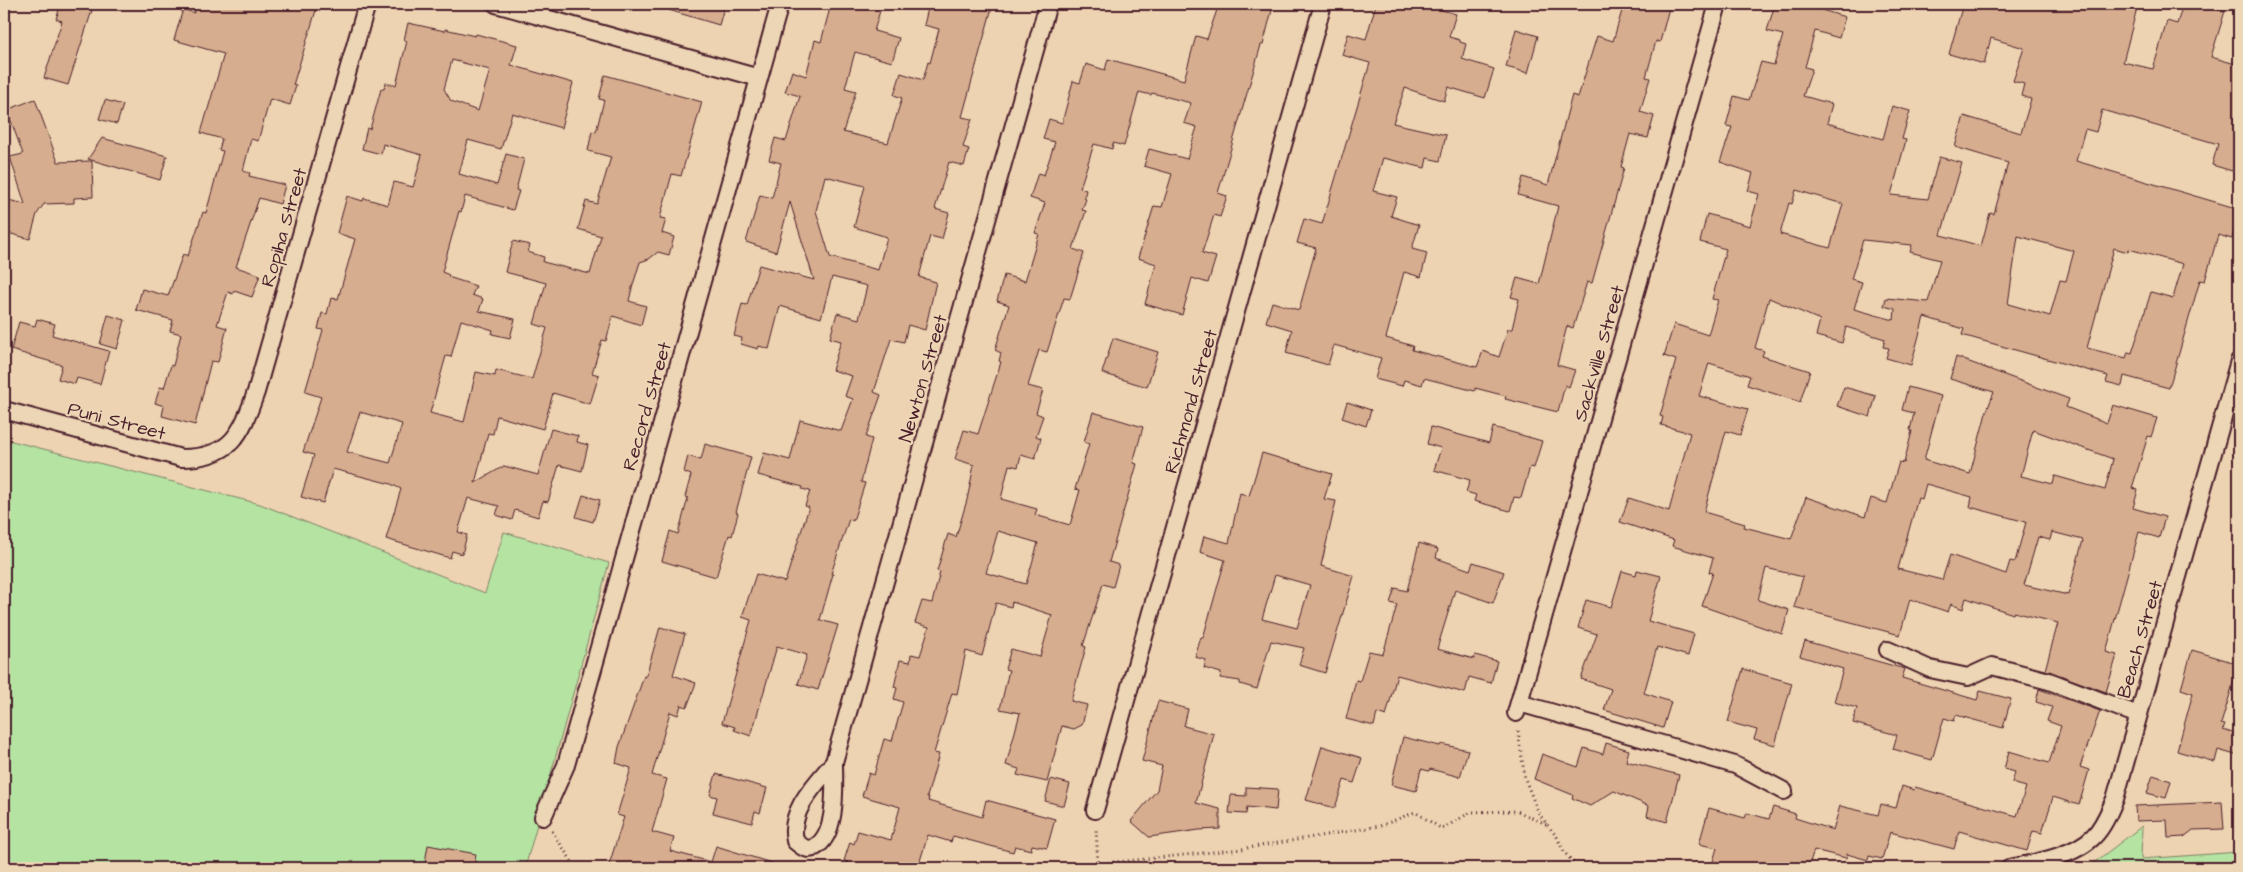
<svg xmlns="http://www.w3.org/2000/svg" width="2243" height="872" font-family="'Architects Daughter',sans-serif">
<style>
.green{fill:#b4e3a2;stroke:#7f8166}
.building{fill:#d6ad8e;stroke:#4a1f2b;fill-rule:evenodd}
.lines{fill:none;stroke-linecap:round;stroke-linejoin:round}
.street-casing{stroke:#4a1f2b;stroke-width:20}
.path{stroke:#4a1f2b;stroke-width:3;stroke-dasharray:1 4;stroke-linecap:butt}
.street{stroke:#ecd6b5;stroke-width:16}
.labels{text-anchor:middle;stroke-width:4.5;stroke-linejoin:round;paint-order:stroke}
.street-label{font-size:19px;fill:#4a1f2b;stroke:#ecd6b5}
</style>
<rect width="100%" height="100%" fill="#edd3b1"/>
<filter id="ink" filterUnits="userSpaceOnUse"><feTurbulence type="fractalNoise" baseFrequency=".02" numOctaves="2"/><feDisplacementMap in="SourceGraphic" scale="10" xChannelSelector="R" yChannelSelector="G"/><feConvolveMatrix kernelMatrix="1 2 1 2 8 2 1 2 1" color-interpolation-filters="sRGB"/></filter>
<g filter="url(#ink)">
<!-- green -->
<path class="green" d="M4,439L260,504L485,593L504,532L609,563L525,868H4Z
M2142,826L2141,859L2239,852V868H2087Z"/>
<!-- building -->
<path class="building" d="M61,4H94L68,85L44,78L62,21L56,19Z
M196,4H318L293,85L296,86L290,105L270,99L258,141L251,139L243,171L250,173L249,176L285,185L280,204L259,198L236,267L260,275L252,297L234,291L233,294L228,292L217,325L227,328L218,362L211,361L195,425L162,416L164,406L155,403L160,387L164,388L171,365L173,366L181,334L170,331L173,320L136,310L142,289L168,296L183,254L188,256L203,212L206,213L223,151L219,150L222,139L201,133L224,54L174,40L183,9L194,13Z
M662,4H725L719,25L662,8Z
M831,4H882L874,31L899,38L892,62L855,52L845,88L856,91L843,132L888,143L902,98L894,95L901,73L923,80L928,62L930,63L939,29L924,25L929,4H993L962,117L972,119L963,147L969,149L964,166L949,162L935,209L949,213L942,239L930,236L919,277L936,282L925,330L908,325L904,342L891,339L874,392L881,395L866,437L872,439L861,482L865,483L853,521L849,519L831,574H833L820,620L838,625L818,690L798,684L807,655L777,646L751,736L734,730L735,727L722,723L751,620L742,617L756,574L785,582L809,507L805,506L810,491L802,489L803,487L758,475L764,453L790,460L800,420L841,431L853,399L845,396L852,376L832,370L841,341L830,338L837,313L859,319L867,286L832,277L821,318L780,306L769,349L759,346L758,349L741,344L742,338L734,336L742,304L747,305L759,265L814,280L790,202L776,252L746,242L760,195L772,198L781,163L769,160L775,138L786,141L800,96L785,92L792,71L806,76L815,40L821,42ZM825,176L865,186L854,227L887,237L878,270L830,257L816,211Z
M1219,4H1245L1272,10L1263,45H1261L1218,193L1227,196L1220,217L1214,215L1202,253L1216,257L1208,283L1192,278L1182,315L1145,304L1156,264L1138,258L1154,206L1162,207L1172,174L1144,166L1149,149L1187,159L1197,127L1184,123L1191,103L1152,93L1151,95L1139,92L1124,146L1113,143L1112,149L1094,144L1080,188L1086,190L1084,198L1086,199L1082,210L1086,211L1073,249L1084,253L1070,299L1064,298L1047,352L1039,350L1028,386L1043,390L1036,413L1043,416L1036,436L1041,438L1035,459L1021,455L1018,467L1009,465L1001,499L1037,509L1035,515L1070,525L1080,490L1075,489L1089,444L1084,442L1093,412L1143,427L1133,463L1137,464L1109,562L1119,565L1113,587L1103,584L1083,646L1086,647L1071,701L1087,705L1082,725L1074,729L1062,726L1047,782L1017,775L1019,769L1006,765L1020,713L1000,709L1009,670L1005,669L1011,649L1040,657L1052,615L1012,602L1011,607L996,603L982,656L966,651L957,694L952,693L934,753L939,754L927,797H929L928,801L982,817L986,800L1055,819L1047,848L1032,845L1031,850L1015,846L1013,852L953,836L951,842L928,835L919,864L914,868H846L848,862L844,861L850,842L854,844L858,831L891,840L900,807L862,796L869,773L874,775L884,739L892,741L903,702L894,699L897,688L894,687L900,660L910,662L911,654L920,656L929,627L915,623L922,601L932,603L940,572L937,571L948,534L956,537L967,500L974,465L955,459L964,430L978,434L1001,362L999,361L1001,353L995,350L1009,305L997,301L1004,275L1025,281L1039,234L1035,233L1045,203L1030,198L1038,173L1044,175L1055,142L1043,139L1049,119L1062,123L1073,81L1080,83L1086,64L1105,70L1108,59L1184,80L1196,36L1207,39ZM998,531L1038,543L1026,584L986,573Z
M1376,4H1444L1442,10L1456,14L1449,37L1460,40V42L1466,44L1462,59L1494,69L1485,98L1448,87L1444,101L1405,88L1393,123L1446,135L1440,161L1427,158L1425,168L1383,158L1373,191L1397,197L1391,216L1419,225L1412,249L1427,253L1421,277L1404,272L1386,338L1413,346L1412,350L1477,367L1483,351L1499,357L1508,329H1512L1519,299L1511,297L1517,278L1539,284L1558,206L1518,195L1523,177L1548,185L1572,95L1578,97L1597,36L1613,41L1624,4H1670L1660,42L1656,41L1646,77L1650,78L1640,112L1654,116L1648,138L1630,134L1621,167L1624,168L1592,283L1587,282L1573,328L1567,326L1557,365L1575,370L1569,387L1565,385L1558,412L1505,399L1506,396L1475,388V391L1424,378L1422,385L1404,380L1402,386L1375,379L1381,358L1334,345L1328,365L1286,353L1292,330L1266,322L1272,302L1299,310L1316,248L1297,243L1304,219L1322,224L1370,63L1342,55L1348,34L1366,39Z
M1775,4H1813L1812,7L1845,17L1839,38L1815,31L1805,67L1812,69L1803,96L1832,104L1827,123L1883,139L1892,106L1910,111L1902,139L1906,140L1891,195L1928,199L1939,157L1962,163L1941,235L1981,246L1990,213L1994,214L2008,163L1955,147L1964,116L2021,133L2031,99L2021,96L2024,84L2013,81L2024,48L1991,38L1984,64L1949,54L1963,4H2138L2123,62L2153,69L2167,21L2177,24L2183,4H2200L2225,11L2211,57L2239,65V173L2212,165L2218,144L2102,110L2096,132L2085,129L2076,161L2239,209L2232,239L2218,235L2205,281L2200,280L2169,388L2124,376L2122,386L2106,382L2108,376L1962,335L1964,329L1924,317L1911,365L1886,358L1889,348L1883,347L1885,339L1846,327L1842,343L1816,336L1820,320L1769,298L1755,348L1764,351L1762,356L1810,371L1800,402L1747,385L1750,376L1709,363L1699,396L1748,409L1740,435L1726,431L1704,512L1745,524L1744,527L1791,539L1806,497L1865,517L1871,498L1887,503L1899,462L1904,463L1912,431L1910,430L1914,413L1902,410L1908,387L1941,396L1924,460L1970,474L1986,413L1994,392L1950,379L1956,357L2069,399L2066,407L2107,423L2113,405L2157,418L2151,437L2148,436L2132,488L2138,490L2133,508L2165,517L2159,538L2139,532L2106,652L2117,655L2106,692L2045,670L2058,623L2014,612L2013,614L1966,598L1963,609L1951,604L1948,612L1910,599L1900,635L1794,607L1803,577L1766,568L1758,600L1789,610L1782,634L1702,606L1713,573L1709,572L1713,558L1672,546L1674,540L1620,522L1629,498L1669,511L1690,433L1661,425L1663,417L1660,416L1676,360L1664,356L1674,324L1708,335L1718,300L1712,299L1726,249L1700,242L1707,214L1750,226L1759,194L1748,191L1753,173L1720,162L1732,127L1726,126L1734,96L1749,100L1761,62L1774,65L1783,35L1767,31ZM1796,190L1843,204L1830,248L1780,234L1789,203L1792,204ZM2018,236L2074,251L2066,281L2060,280L2050,316L2008,304ZM1863,240L1912,245L1910,252L1940,260L1928,302L1886,298L1884,306L1895,309L1894,320L1854,309L1862,282L1851,279ZM2114,248L2128,252L2129,249L2183,264L2173,298L2151,292L2132,353L2128,352L2126,358L2087,348ZM2033,430L2113,459L2105,490L2055,476L2053,484L2021,476ZM1926,484L1972,497L1970,507L2026,522L2015,562L2010,561L2006,574L1950,555L1942,580L1898,569L1918,498L1922,499ZM2052,532L2083,540L2068,595L2024,585L2038,537L2050,540Z
M408,23L445,31V29L475,36L476,34L517,45L511,65L573,83L561,128L512,113L501,149L468,140L459,174L497,185L506,154L524,159L516,190L519,191L513,210L465,196L461,212L459,211L442,272L449,275L448,277L476,286L472,295L483,299L479,311L515,319L510,338L492,334L493,330L461,320L451,357L446,356L430,413L464,422L476,372L495,376L496,370L532,379L547,328L534,324L546,283L505,272L513,241L530,245L528,252L544,257L543,262L590,274L601,236L578,229L586,201L597,204L611,157L588,151L592,131L596,132L604,100L599,99L605,75L702,102L681,176L672,174L660,218L666,219L662,233L674,237L669,255L658,252L649,259L640,262L632,288L629,301L646,306L641,325L613,316L606,341L602,340L592,373L599,375L590,404L553,393L543,429L497,416L493,434L488,433L475,483L504,466L538,475L551,429L578,436L577,442L588,445L582,471L559,465L548,502L543,501L538,517L515,510L512,520L496,515L499,506L468,498L458,532L467,535L462,554L452,551L450,558L386,539L401,489L391,484L333,469L323,503L301,497L314,455L303,452L321,397L305,392L323,330L318,329L322,313L327,314L331,298L338,299L355,239L337,233L347,196L363,201L364,198L388,205L394,182L413,187L422,155L383,144L381,154L362,149L367,128L370,129L381,89H384L386,83L396,85L407,41L404,40ZM452,60L490,70L478,111L451,101L444,89ZM360,412L402,424L390,463L347,452Z
M1516,29L1538,36L1528,73L1506,67Z
M35,99L58,162L92,161L93,197L74,198V203L44,204L37,214L30,239L4,232V199L25,204L10,157L23,154L7,110Z
M105,100L123,105L117,124L99,119Z
M102,138L167,156L160,180L88,159Z
M108,315L125,320L117,349L100,344Z
M37,319L55,324L52,335L109,351L100,384L77,378L75,384L58,379L62,365L11,350L19,322L35,326Z
M1113,338L1158,352L1147,387L1102,373Z
M1844,387L1876,396L1870,417L1837,406Z
M1347,402L1371,410L1366,426L1342,418Z
M1431,427L1489,443L1493,427L1542,441L1534,468L1530,467L1521,498L1514,497L1510,511L1474,501L1476,495L1466,492L1470,480L1434,470L1441,448L1427,444Z
M705,444L751,457L736,512L738,513L732,536L729,535L716,577L662,561L670,531L678,534L688,498L685,497L691,475L684,472L688,456L701,460Z
M1262,453L1332,474L1324,499L1336,501L1321,566L1354,576L1325,673L1299,665L1304,648L1271,641L1257,689L1240,684V681L1220,678L1221,673L1204,668L1206,660L1195,657L1201,637L1203,638L1225,560L1200,552L1204,536L1229,543L1240,493L1249,496ZM1275,575L1310,585L1297,628L1262,619Z
M583,495L600,500L593,522L576,517Z
M1419,543L1438,549L1436,558L1470,570L1473,562L1504,572L1493,603L1455,590L1437,649L1474,659L1475,655L1497,661L1491,683L1469,677L1465,693L1397,675L1386,716L1377,713L1374,726L1346,719L1356,680L1360,681L1369,651L1383,654L1397,605L1390,603L1395,588L1407,591Z
M1637,570L1661,576L1648,621L1694,634L1688,656L1657,647L1644,693L1671,702L1663,728L1604,710L1611,689L1581,679L1597,634L1578,628L1586,600L1611,607L1622,571L1636,575Z
M660,627L685,634L673,675L696,683L687,707L681,705L678,715L670,712L652,775L667,779L652,832L674,838L670,851L711,862L716,846L775,864L774,868H608L624,817L617,815L631,768L616,763L619,747L644,676H646Z
M1805,641L1905,669L1902,678L1977,700L1980,691L2011,699L2003,728L1956,715L1954,721L1944,718L1932,760L1893,749L1897,735L1853,723L1857,708L1834,702L1843,669L1800,656Z
M2192,650L2239,664L2221,724L2225,725L2223,730L2239,735V756L2218,750L2215,762L2177,751L2193,693L2181,689Z
M1743,669L1792,683L1775,745L1754,739L1757,730L1728,722Z
M2039,689L2100,711L2080,767L2089,770L2079,805L2053,797L2042,833L2033,831L2027,851L1959,831L1954,849L1890,832L1882,859L1869,856L1868,860L1847,854L1846,858L1814,850L1808,868H1711L1717,848L1699,844L1709,808L1745,818L1747,813L1769,819L1773,807L1796,814L1795,818L1833,830L1840,806L1878,815L1881,804L1896,808L1902,786L1914,790L1915,787L2017,816L2026,787L2012,783L2015,772L2004,769L2009,751L2049,763L2061,726L2047,721L2052,707L2036,702Z
M1158,701L1188,709L1184,726L1214,734L1196,803L1220,809V829L1199,830L1149,837L1131,821L1157,790L1162,766L1142,761Z
M1403,737L1440,746L1441,744L1468,750L1460,777L1430,769L1429,771L1421,769L1416,791L1391,785Z
M1606,743L1629,750L1626,761L1679,775L1667,822L1647,816L1649,806L1614,791L1590,806L1572,798L1573,795L1534,779L1542,754L1578,767L1584,748L1603,754Z
M1322,746L1362,758L1354,783L1344,780L1335,808L1306,800Z
M716,774L767,788L760,813L755,811L752,823L713,813L717,797L710,795Z
M2153,775L2171,781L2166,798L2147,793Z
M1051,779L1070,784L1064,806L1045,801Z
M1246,787L1278,789L1276,810L1247,807L1246,814L1229,813L1231,795L1246,796Z
M2222,802L2224,829L2193,830L2184,837L2168,838L2167,820L2136,821L2135,806Z
M428,845L476,854L474,868H424Z"/>
<g class="lines">
<defs>
<path id="street" d="M496,4L759,78
M4,410L181,458C231,458 241,435 256,392L367,4
M1888,650L1930,669L1968,677L1992,666L2049,681L2138,715
M1519,703L1735,765L1784,791
M1516,713L1718,4
M834,762C816,784 788,810 795,841C801,846 807,852 815,847C838,834 834,785 834,762L1048,4
M1095,810L1323,4
M543,817L566,765L780,4
M2010,868C2035,863 2075,856 2094,836C2104,826 2109,812 2115,799L2239,361"/>
</defs>
<!-- street casing -->
<use href="#street" class="street-casing"/>
<!-- path -->
<path class="path" d="M1518,731L1525,779L1539,814L1557,837L1564,852L1578,868
M552,831L576,868
M1098,864L1242,849L1380,826L1415,812L1442,829L1471,812L1517,811L1548,825
M1081,868L1098,864L1096,828"/>
<!-- street -->
<use href="#street" class="street"/>
</g>
</g>
<g class="labels">
<!-- street labels -->
<g class="street-label">
<text transform="translate(283 227) rotate(-74)" y="7">Ropiha Street</text>
<text transform="translate(1598 353) rotate(-74)" y="7">Sackville Street</text>
<text transform="translate(922 378) rotate(-74)" y="7">Newton Street</text>
<text transform="translate(1190 401) rotate(-74)" y="7">Richmond Street</text>
<text transform="translate(646 406) rotate(-74)" y="7">Record Street</text>
<text transform="translate(117 420) rotate(15)" y="7">Puni Street</text>
<text transform="translate(2139 639) rotate(-74)" y="7">Beach Street</text>
</g>
</g>
<!-- margin -->
<rect width="2243" height="872" fill="none" stroke="#ecd6b5" stroke-width="20"/>
<rect x="10" y="10" width="2223" height="852" fill="none" stroke="#4a1f2b" stroke-width="2" filter="url(#ink)"/>
</svg>
